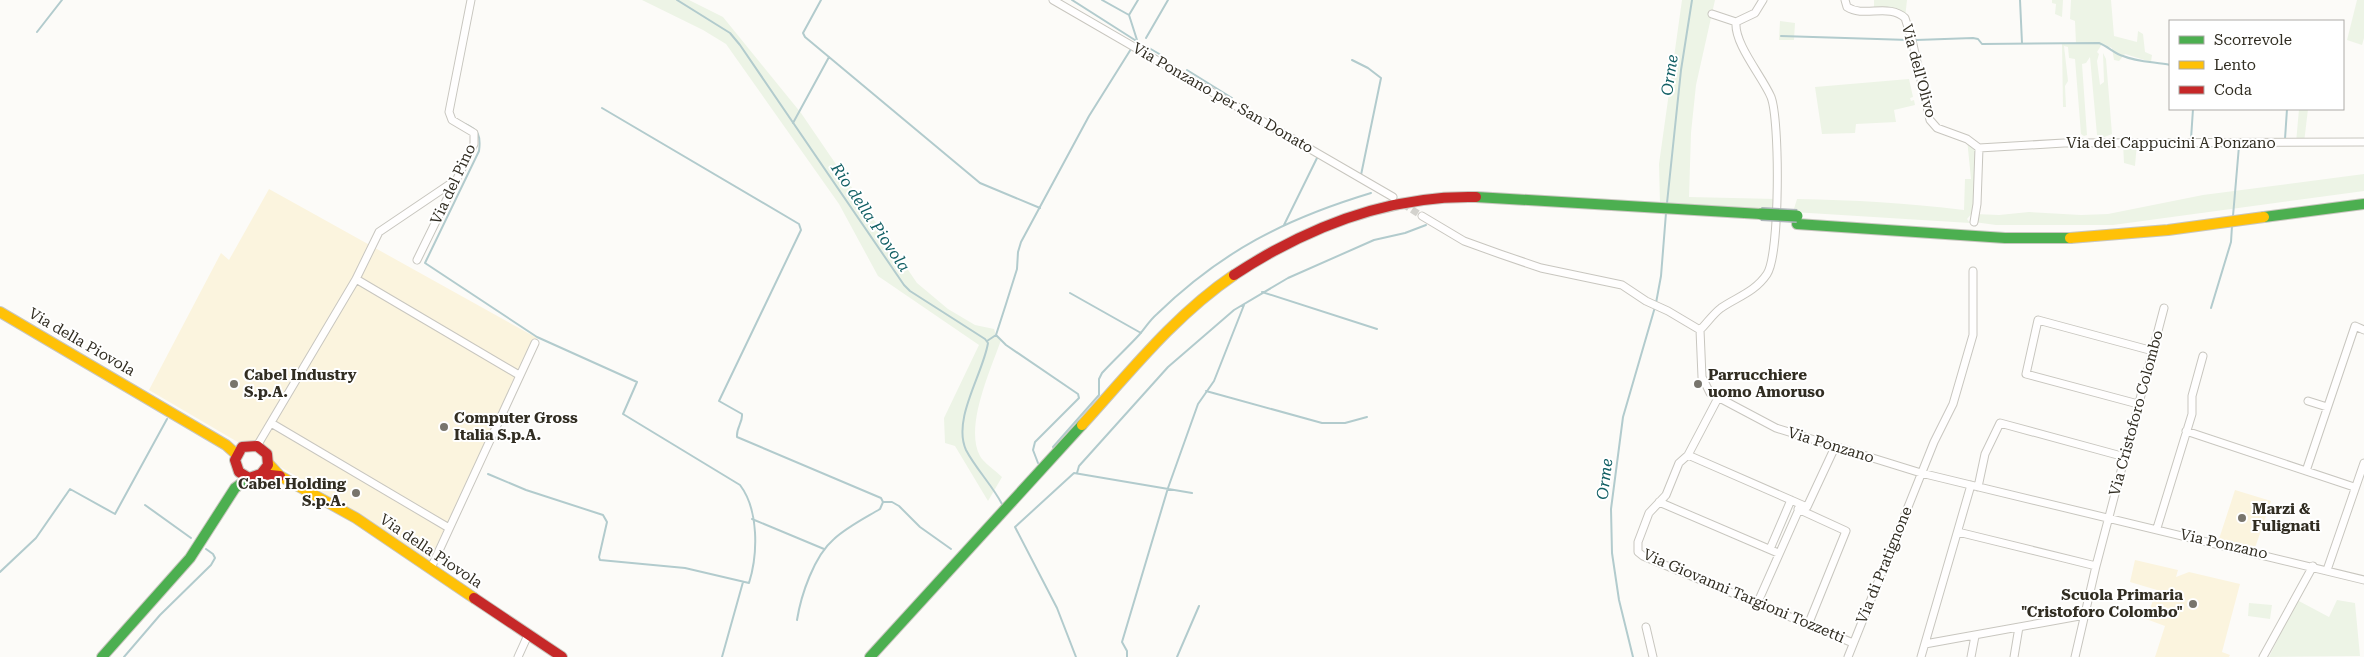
<svg xmlns="http://www.w3.org/2000/svg" width="2364" height="657" font-family="'Roboto Serif',serif">
<style>
.built{fill:#fbf4de}
.green{fill:#edf4e6}
.lines{fill:none;stroke-linecap:round;stroke-linejoin:round}
.stream{stroke:#b2cbcd;stroke-width:2}
.street-tunnel{stroke:#d3d2cd;stroke-width:7;stroke-dasharray:7 3.5;stroke-linecap:butt}
.street-casing{stroke:#c8c6bf;stroke-width:9}
.fast-casing{stroke:#c8c6bf;stroke-width:12}
.slow-casing{stroke:#c8c6bf;stroke-width:12}
.jam-casing{stroke:#c8c6bf;stroke-width:12}
.street{stroke:#fffefe;stroke-width:7}
.fast{stroke:#4caf50;stroke-width:10}
.slow{stroke:#ffc107;stroke-width:10}
.jam{stroke:#c62828;stroke-width:10}
.fast-bridge-casing{stroke:#acb4b9;stroke-width:14;stroke-linecap:butt}
.fast-bridge{stroke:#4caf50;stroke-width:11}
.poi-dot{fill:#78756d;stroke:#fff;stroke-width:2}
.labels{text-anchor:middle;stroke-width:4;stroke-linejoin:round;paint-order:stroke}
.street-label{font-size:15px;fill:#312d22;stroke:#fff}
.poi-label{font-size:15px;font-weight:bold;fill:#312d22;stroke:#fff;text-anchor:start}
.water-label{font-size:16px;font-style:italic;fill:#115f64;stroke:#fff}
</style>
<rect width="100%" height="100%" fill="#fcfbf8"/>
<!-- built -->
<path class="built" d="M269,189L537,338L429,561L313,486L149,390L221,253L229,260Z
M2235,490L2271,501L2255,548L2219,539Z
M2135,560L2178,570L2176,577L2189,572L2240,584L2222,652L2230,655L2229,657H2155L2165,626L2146,619L2157,590L2130,582Z"/>
<!-- green -->
<path class="green" d="M642,0H689L723,17L801,113L917,283L948,309L975,325L994,329L996,335L1001,340C991,369 964,427 980,456C984,463 995,470 1002,477L988,501L955,446L945,443L944,418L979,345L878,276L839,204L726,44L703,30Z
M1682,0H1715L1696,85L1691,133L1689,197L1776,199V211L1660,204L1659,164Z
M1874,0H1907L1905,18L1874,11Z
M2052,0H2063L2062,17L2055,14L2056,4L2052,3Z
M2071,0H2111L2114,36L2137,42L2138,31L2143,34L2145,52L2152,55L2151,62L2125,54L2119,61L2114,60L2112,48L2102,44L2097,52L2099,54L2097,61L2100,85L2104,82L2103,53L2106,59L2112,134L2102,138L2097,135L2090,57L2086,63L2082,64L2087,135L2084,136L2081,134L2075,59L2069,58L2068,47L2064,46L2068,81L2065,86L2066,107H2063L2062,43L2076,44L2075,21L2070,19Z
M2357,0H2364V38L2362,45L2347,40Z
M1780,21L1795,23L1794,40H1779Z
M1909,79L1913,97L1910,98L1911,101L1914,100L1915,105L1894,110L1896,122L1856,124L1855,133L1822,134L1815,87Z
M2299,109H2308L2304,143H2296Z
M1967,139L1979,148L1973,212L1967,219L1970,223L1793,212L1797,199C1855,200 1906,203 1964,210L1965,179H1971Z
M2123,143H2137L2135,166L2124,163Z
M2364,174V191L2113,225H1996L1974,222L1975,214L1999,215L2029,212L2081,215L2108,214L2203,195Z
M2297,600L2329,617L2337,600L2355,603L2360,656L2269,657Z
M2249,603L2272,605L2270,619L2248,616Z"/>
<g class="lines">
<!-- stream -->
<path class="stream" d="M677,0L730,33L740,45L904,285L910,291L985,339L988,343C983,374 952,419 966,450C976,469 992,485 1002,504
M821,0L803,33L805,37L980,183L1040,208
M1072,0L1138,42
M1102,0L1129,15L1137,40
M2020,0L2022,43
M1129,15L1138,0
M37,32L62,0
M1781,36L1909,40
M1146,38L1168,0
M1916,40L1973,38L1978,39L1982,44L2099,43C2109,47 2115,54 2123,56C2137,62 2155,62 2170,65
M1135,45L1138,42
M1144,45L1161,55
M1352,60L1368,68L1381,78L1361,175H1360
M1187,70L1232,98
M602,108L799,224L801,230L719,401L742,414C743,422 736,428 737,437L881,498L883,502
M793,123L829,57
M465,124C479,130 481,136 479,151L425,263L537,337L637,382L623,414L740,485C759,510 758,554 749,583L685,568L600,560L599,557L607,522L603,515L526,490L488,474
M2191,139L2193,109
M2240,139H2270
M2282,139H2285L2287,109
M2190,147L2239,146
M1667,203L1681,70L1692,0
M2233,216L2239,146
M1284,225L1317,158
M1262,292L1377,329
M1070,293L1141,333
M1656,303L1661,276L1666,213
M2211,308L2231,242L2232,226
M996,335L1006,345L1078,394L1079,398L1035,442L1033,450L1038,463
M987,341L996,335L1006,304L1017,269L1018,252L1021,242L1089,116L1131,49
M1206,391L1322,423H1345L1367,417
M1053,447L1099,395V379L1102,373C1114,360 1127,348 1139,335C1145,328 1150,320 1157,314C1222,251 1285,219 1371,193
M1077,473L1079,466L1168,367L1234,310L1288,278L1374,240L1405,233L1426,225
M883,502H892L899,506L920,527L951,549
M145,505L191,538
M752,519L824,549
M0,572L36,538L70,489L115,514L167,419
M797,620C801,595 814,556 834,539C847,527 865,518 880,509L883,502
M124,657L160,615L211,565L215,558L213,554L206,549
M722,657L743,582
M1076,657L1057,608L1015,527L1074,473L1192,493
M1127,657V651L1122,642L1168,488L1198,404L1214,381L1244,305
M1177,657L1199,606
M1633,657L1619,600L1612,553L1611,509L1623,417L1655,307"/>
<!-- street-tunnel -->
<path class="street-tunnel" d="M1403,204L1422,216"/>
<defs>
<path id="street" d="M1053,0L1393,197
M1845,0L1847,7C1864,18 1889,3 1905,18L1912,40L1930,120L1937,128L1967,139L1979,148L1977,204L1974,222
M1712,14L1736,22C1734,44 1762,76 1771,97C1780,120 1780,254 1767,274C1755,292 1737,297 1721,308C1713,314 1707,323 1700,330L1702,377L1710,393L1776,428L1921,473L2364,580
M1736,22L1755,13L1763,0
M1979,148L2064,143L2364,142
M1422,216L1464,241L1500,254L1541,268L1622,285L1646,301L1668,311L1700,330
M417,260L474,144V133L452,120L449,112L471,0
M356,279L519,375
M1718,398L1688,455L1679,463L1666,495L1649,513L1638,542V552L1643,556L1853,643
M2308,401L2327,407
M2138,404L2026,374L2038,320L2153,351
M271,423L449,528
M2186,431L2354,487
M257,446L356,279L379,232L456,180
M1688,455L1807,507L1835,447
M2306,471L2355,326L2364,330
M1978,487L1985,454L2000,423L2125,457
M1659,502L1778,553
M1798,509L1846,531L1808,625
M2157,528L2192,414V396L2203,356
M1958,532L2096,566
M1770,549L1791,500
M431,568L535,343
M2327,570L2364,463
M1757,604L1800,507
M1646,627L1653,657
M1925,644L2085,615
M518,657L528,635
M1848,657L1934,442L1953,404L1973,335V271
M1921,657L1971,485
M1971,657L1975,636
M2014,657L2019,627
M2075,657L2096,566L2164,308
M2263,657L2313,566"/>
<path id="fast" d="M1476,197L1761,214
M2264,217L2364,204
M1797,224L2005,238H2070
M102,657L190,558L235,488L249,478
M870,657L1082,425"/>
<path id="slow" d="M2070,238L2168,230L2264,217
M0,312L226,445L236,454
M1082,425C1130,372 1175,315 1234,275
M268,463L280,476L356,518L474,598"/>
<path id="jam" d="M1234,275C1307,227 1388,195 1476,197
M261,474L268,465L267,454L257,446L242,447L235,460L239,472L249,478L261,474L280,476
M474,598L562,657"/>
</defs>
<!-- street casing -->
<use href="#street" class="street-casing"/>
<!-- fast casing -->
<use href="#fast" class="fast-casing"/>
<!-- slow casing -->
<use href="#slow" class="slow-casing"/>
<!-- jam casing -->
<use href="#jam" class="jam-casing"/>
<!-- street -->
<use href="#street" class="street"/>
<!-- fast -->
<use href="#fast" class="fast"/>
<!-- slow -->
<use href="#slow" class="slow"/>
<!-- jam -->
<use href="#jam" class="jam"/>
<defs>
<path id="fast-bridge" d="M1761,214L1797,216"/>
</defs>
<!-- fast-bridge casing -->
<use href="#fast-bridge" class="fast-bridge-casing"/>
<!-- fast-bridge -->
<use href="#fast-bridge" class="fast-bridge"/>
</g>
<!-- markers -->
<g class="poi-dot">
<circle cx="234" cy="384" r="5"/>
<circle cx="1698" cy="384" r="5"/>
<circle cx="444" cy="427" r="5"/>
<circle cx="356" cy="493" r="5"/>
<circle cx="2242" cy="518" r="5"/>
<circle cx="2193" cy="604" r="5"/>
</g>
<g class="labels">
<!-- street labels -->
<g class="street-label">
<text transform="translate(1919 71) rotate(75)" y="5">Via dell'Olivo</text>
<text transform="translate(1223 98) rotate(30)" y="5">Via Ponzano per San Donato</text>
<text x="2171" y="148">Via dei Cappucini A Ponzano</text>
<text transform="translate(453 184) rotate(-65)" y="5">Via del Pino</text>
<text transform="translate(82 342) rotate(30)" y="5">Via della Piovola</text>
<text transform="translate(2136 413) rotate(-75)" y="5">Via Cristoforo Colombo</text>
<text transform="translate(1831 445) rotate(17)" y="5">Via Ponzano</text>
<text transform="translate(2224 544) rotate(13)" y="5">Via Ponzano</text>
<text transform="translate(431 551) rotate(34)" y="5">Via della Piovola</text>
<text transform="translate(1884 565) rotate(-68)" y="5">Via di Pratignone</text>
<text transform="translate(1744 596) rotate(23)" y="5">Via Giovanni Targioni Tozzetti</text>
</g>
<!-- poi labels -->
<g class="poi-label">
<text x="244" y="380">Cabel Industry<tspan x="244" dy="17">S.p.A.</tspan></text>
<text x="1708" y="380">Parrucchiere<tspan x="1708" dy="17">uomo Amoruso</tspan></text>
<text x="454" y="423">Computer Gross<tspan x="454" dy="17">Italia S.p.A.</tspan></text>
<text x="346" y="489" text-anchor="end">Cabel Holding<tspan x="346" dy="17">S.p.A.</tspan></text>
<text x="2252" y="514">Marzi &amp;<tspan x="2252" dy="17">Fulignati</tspan></text>
<text x="2183" y="600" text-anchor="end">Scuola Primaria<tspan x="2183" dy="17">"Cristoforo Colombo"</tspan></text>
</g>
<!-- water labels -->
<g class="water-label">
<text transform="translate(1669 75) rotate(-82)" y="6">Orme</text>
<text transform="translate(871 217) rotate(56)" y="6">Rio della Piovola</text>
<text transform="translate(1604 479) rotate(-83)" y="6">Orme</text>
</g>
</g>
<!-- legend -->
<rect x="2169" y="20" width="175" height="90" fill="#ffffff" stroke="#adaba7"/>
<rect x="2179" y="36" width="25" height="8" fill="#4caf50" stroke="#adaba7"/>
<text x="2214" y="45" font-size="15" fill="#312d22">Scorrevole</text>
<rect x="2179" y="61" width="25" height="8" fill="#ffc107" stroke="#adaba7"/>
<text x="2214" y="70" font-size="15" fill="#312d22">Lento</text>
<rect x="2179" y="86" width="25" height="8" fill="#c62828" stroke="#adaba7"/>
<text x="2214" y="95" font-size="15" fill="#312d22">Coda</text>
</svg>
